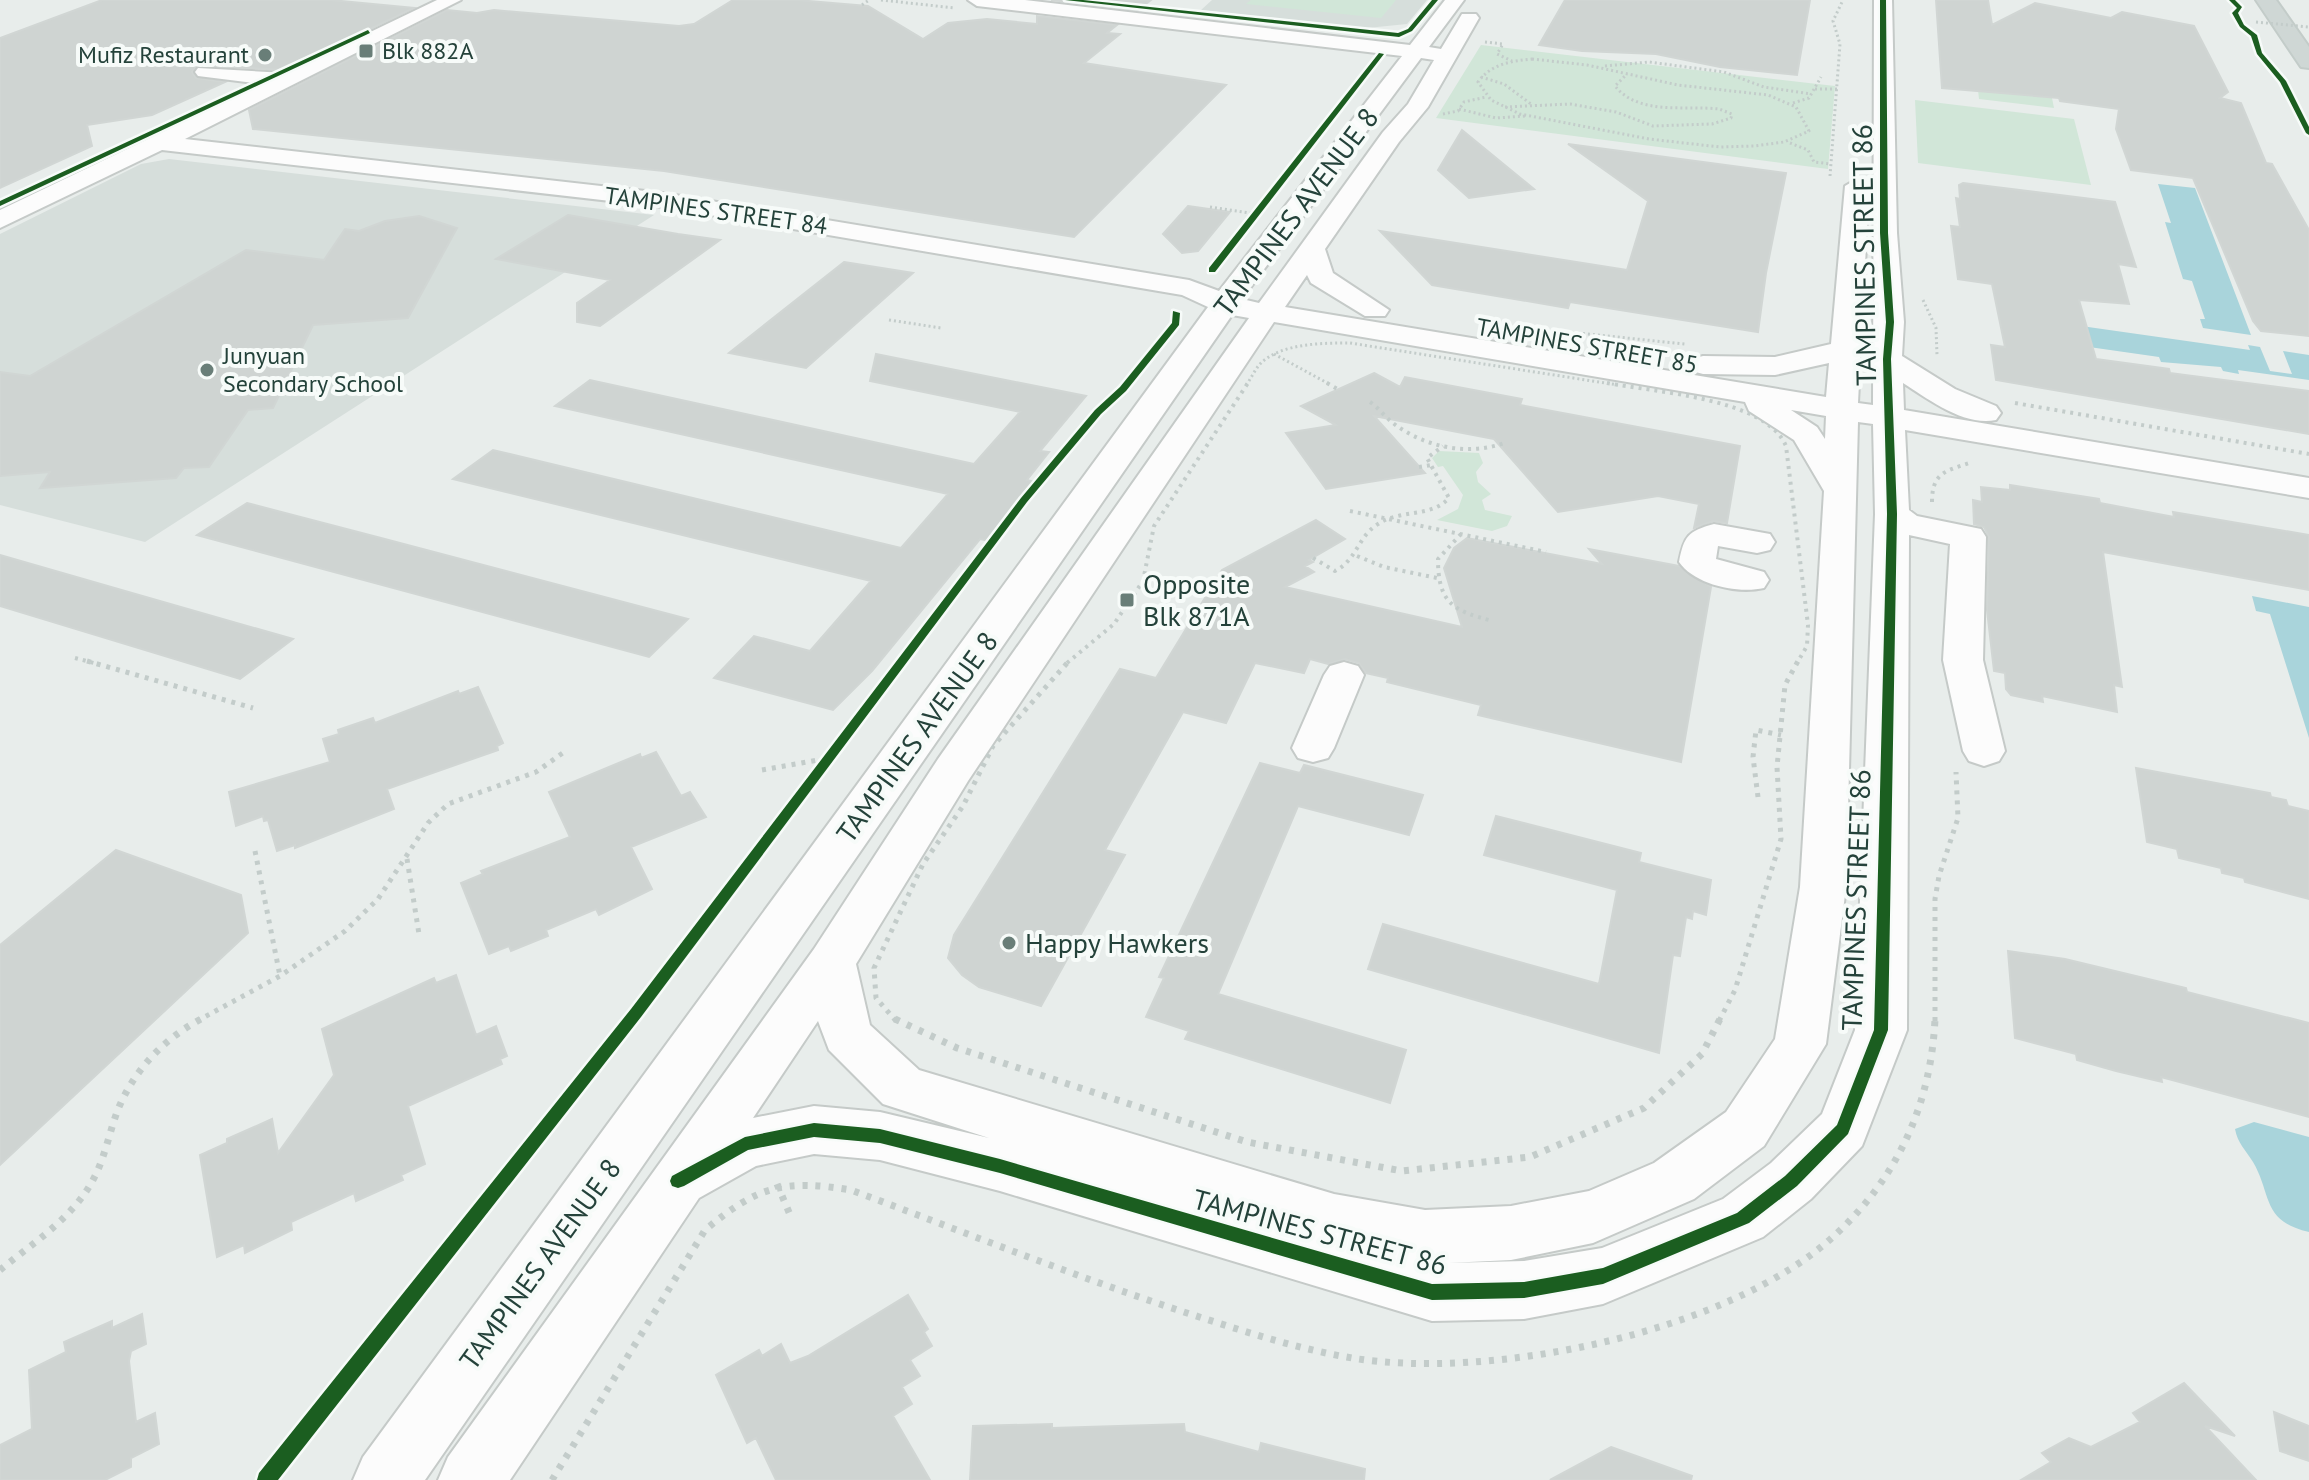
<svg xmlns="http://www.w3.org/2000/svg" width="2309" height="1480" font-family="'PT Sans',sans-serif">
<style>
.built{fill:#d6dedb}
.green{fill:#d1e6d8}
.water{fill:#a9d4db}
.building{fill:#cfd4d2;stroke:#d1d6d4;stroke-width:2}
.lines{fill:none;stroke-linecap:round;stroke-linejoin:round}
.minor-casing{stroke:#c5cac8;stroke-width:4}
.major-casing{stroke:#c3ccc9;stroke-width:4}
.path-far3{stroke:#c3ccca;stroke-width:3;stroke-dasharray:2 3;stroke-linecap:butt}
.path-far2{stroke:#c3ccca;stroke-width:4;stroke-dasharray:3 5;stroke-linecap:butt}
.path-far1{stroke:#c3ccca;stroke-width:5;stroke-dasharray:4 6;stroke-linecap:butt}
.path{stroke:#c3ccca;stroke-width:7;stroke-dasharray:5 8;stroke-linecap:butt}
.minor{fill:#fcfcfc;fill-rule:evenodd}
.major{fill:#cfd7d5;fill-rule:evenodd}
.path-bridge{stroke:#c3ccca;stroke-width:3;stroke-dasharray:2 3;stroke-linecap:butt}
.cycleway-casing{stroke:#f7fbf9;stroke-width:5}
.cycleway{fill:#1b5e20;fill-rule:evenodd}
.poi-dot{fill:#697e78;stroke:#f7fbf9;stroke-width:3}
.labels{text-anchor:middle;stroke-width:8;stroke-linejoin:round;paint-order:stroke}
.far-poi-label{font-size:24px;fill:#24423a;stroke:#f7fbf9;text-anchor:start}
.far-street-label{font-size:24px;fill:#24423a;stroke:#f7fbf9}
.street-label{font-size:28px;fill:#24423a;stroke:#f7fbf9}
.poi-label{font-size:28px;fill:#24423a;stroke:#f7fbf9;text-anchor:start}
</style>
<rect width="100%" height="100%" fill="#e8edeb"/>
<!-- built -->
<path class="built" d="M1212,0H1427L1407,24L1367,28L1201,10Z
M169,159L654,215L145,542L0,505V234L141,164Z"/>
<!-- green -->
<path class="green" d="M1251,0H1396L1381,18L1246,4Z
M1481,45L1835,86L1828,169L1436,118Z
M1978,90L2052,98L2054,108L1979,99Z
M1915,100L2074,119L2091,185L1918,163Z
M1439,451L1479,453L1483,463L1476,472L1478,482L1491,494L1482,500L1485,510L1512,516L1507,526L1492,531L1437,520L1458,509L1463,495L1443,466L1438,467L1432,458Z"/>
<!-- water -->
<path class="water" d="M2158,184L2195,188L2251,335L2203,328L2200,319H2205L2192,281L2183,279L2165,222L2171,223Z
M2060,323L2250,350L2248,345L2260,347L2270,371L2292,374L2283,351L2309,355V380L2238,370L2239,374L2223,371L2221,367L2161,362L2159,357L2047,341Z
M2252,596L2309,607V738L2270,614L2256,611Z
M2254,1122L2309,1137V1232C2261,1221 2272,1194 2253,1162C2245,1149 2238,1144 2235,1129Z"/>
<!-- building -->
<path class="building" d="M102,0H331L414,8L284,70L198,65L192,72L196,78L225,82L152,115L87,125L92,146L0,188V38Z
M733,0H797L868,6L923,39L948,23L987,19L1037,24V16L1117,25L1107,33L1120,34L1084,63L1226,85L1074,237L664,171L253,129L249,110L447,10L477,13L494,10L679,26L694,24Z
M1051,0H1151L1138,10Z
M1565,0H1810L1797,75L1720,67L1656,54L1582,51L1539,45Z
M1936,0H1988L1992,25L2035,3L2111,18L2122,12L2194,26L2228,92L2220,98L2241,103L2266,163L2272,164L2309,230V336L2261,331L2253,321L2193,178L2131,170L2116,129L2119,109L2060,101L2059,98L1942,88Z
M1462,130L1534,189L1469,198L1438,170Z
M1568,144L1786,173L1766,273L1758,332L1570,302L1568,308L1432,285L1380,231L1627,270L1648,201Z
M1963,183L2115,202L2136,267L2118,264L2129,304L2079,300L2096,359L2169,369L2170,373L2185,375L2309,391V434L1996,380L1991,345L2005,347L1992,284L1958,279L1951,226L1960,227L1956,198L1960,199L1959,185Z
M1188,206L1230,212L1198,251L1182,253L1163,234Z
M568,215L678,234L720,240L600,326L577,322V303L610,280L496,259Z
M419,216L457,228L408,318L313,325L273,408L248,410L209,467L184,468L176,478L40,488L50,472L0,476V372L30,376L246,250L324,260L345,229L359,231L385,221Z
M844,262L913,273L806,368L729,353Z
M876,354L1086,396L1040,451L1049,452L1027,480L1035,482L998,530L989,541L980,539L872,671L833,710L714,678L754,636L810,651L871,581L453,479L493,450L901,548L948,494L555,406L590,380L974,464L1020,412L870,381Z
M1374,373L1400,387L1405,377L1522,399L1520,405L1740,446L1727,523L1713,521L1694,528L1699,504L1658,496L1558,512L1494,439L1374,416L1425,473L1326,489L1286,433L1336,425L1301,406Z
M2010,485L2099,499L2100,503L2174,517L2173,512L2309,535V590L2103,552L2122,687L2114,685L2117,712L2042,696L2043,702L2011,695L2006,689L2005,673L1994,671L1987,610L1989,537L1984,527L1974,524L1973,500L1982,502L1981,487L2010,490Z
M247,503L381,538L688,619L649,657L197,535Z
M1316,520L1345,539L1309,560L1313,562L1305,566L1314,572L1285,587L1462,627L1444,568L1454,548L1467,538L1602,564L1589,549L1679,566L1711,587L1681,762L1478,715L1481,705L1387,682L1388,678L1366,673L1359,663L1345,659L1328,664L1310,659L1304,673L1255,663L1226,723L1183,712L1105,850L1125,855L1041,1006L979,987L962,975L948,958L954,935L1120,669L1156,678L1222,570Z
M0,555L125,591L293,639L240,679L0,606Z
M478,687L503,743L497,746L498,750L387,789L394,809L295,848V845L277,851L268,820L264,821L263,816L236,826L229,792L330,762L323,739L339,734L338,730L373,718L375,723L458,691L459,694Z
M656,752L681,796L690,792L706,817L631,847L652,889L599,915L596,909L546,930L548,936L511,951L509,946L489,954L461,883L483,874L481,871L570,837L549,792L640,754L641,758Z
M1260,763L1300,773L1304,765L1423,795L1409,835L1298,806L1218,994L1406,1050L1390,1103L1185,1039L1189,1031L1146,1017L1164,978L1159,977Z
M2136,768L2270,793L2271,797L2286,800L2288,806L2309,811V899L2245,882L2244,878L2222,873L2221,868L2179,858L2177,849L2147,842Z
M1496,816L1641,853L1639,862L1711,880L1706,915L1693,911L1692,919L1686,917L1680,956L1673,955L1659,1053L1368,969L1383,924L1599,984L1617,890L1484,855Z
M116,850L241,895L248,933L0,1165V945Z
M2008,951L2065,959L2144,978L2186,988L2187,992L2309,1023V1117L2161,1077L2162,1082L2116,1071L2077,1060L2076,1054L2015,1038Z
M456,975L476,1035L496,1026L507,1056L500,1059L502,1064L408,1106L425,1164L401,1175L403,1180L356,1201L354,1193L291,1222L292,1230L245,1253L244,1245L217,1257L200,1155L227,1143V1139L272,1119L278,1153L334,1075L322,1029L434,978L436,983Z
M908,1295L928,1329L924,1332L932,1346L910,1360L920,1376L902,1387L912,1404L893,1416L930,1480H776L756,1438L747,1443L716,1375L759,1350L762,1356L781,1344L790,1363L808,1356Z
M142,1314L146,1344L131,1351L129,1361L136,1422L155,1413L159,1444L131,1458V1467L105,1480H0V1445L32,1429L29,1370L66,1352L64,1342L112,1321V1328Z
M2184,1383L2235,1436L2205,1426L2256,1480H2021L2051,1462L2042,1453L2069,1438L2091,1447L2140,1422L2133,1413Z
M2274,1412L2309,1426V1461L2280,1451Z
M1052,1424V1428L1184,1424L1185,1432L1259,1452L1261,1443L1365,1469L1364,1480H970L973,1426Z
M1611,1447L1692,1476L1691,1480H1550Z"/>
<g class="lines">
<defs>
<path id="minor" d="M437,0H461L185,139L663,193L1189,280L1219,291L1402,56L977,6L968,0H1025L1410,45L1445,0H1464L1429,47L1441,49L1462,14H1476L1479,18L1428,107L1399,142L1325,249L1333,273L1389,310L1385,316H1365L1311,283L1307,275L1285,307L1826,397L1829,363L1775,375L1703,374L1692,371L1688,365L1692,359L1703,356L1775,357L1831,344L1845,186L1857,179L1869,186L1858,403L1873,405L1874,0H1892L1897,233L1904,322L1902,356L1955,389L1996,406L2001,413L1996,420C1965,427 1928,399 1903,383L1904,410L2309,478V498L1905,430L1909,510L1917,516L1981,529L1986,537L1983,660L2005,751L1999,761L1984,766L1969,761L1963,751L1943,660L1950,544L1909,535L1907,1030L1862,1146L1811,1199L1763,1237L1603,1304L1524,1319L1432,1321L1000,1191L880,1160L814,1154L756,1166L699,1198L510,1480H438L448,1457L814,949L938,759L1249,318L1232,315L425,1480H353L363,1457L1208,307L1182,295L663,207L162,150L0,228V210L263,84L198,76L195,72L198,68L285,73ZM1421,58L1434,60L1408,104L1383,132L1259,303L1242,299ZM1274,322L1745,402L1749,411L1794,440L1824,491L1800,887L1775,1039L1726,1112L1654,1163L1589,1191L1511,1206L1425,1210L1334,1194L919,1070L870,1025L856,964L968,781ZM1791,410L1826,416L1825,439L1817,427ZM1858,422L1873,424L1875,514L1855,1030L1822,1114L1771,1163L1723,1199L1602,1248L1524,1261L1448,1263L1511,1260L1593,1243L1694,1199L1764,1146L1826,1044L1846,887ZM818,1021L829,1050L883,1104L989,1138L880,1112L814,1106L753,1118Z
M1714,524L1770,534L1775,542L1770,550L1757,553L1718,546L1716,559L1764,572L1769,580L1764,588C1738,594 1695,585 1679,562C1684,536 1688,531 1714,524Z
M1344,662L1358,666L1364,675L1334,748L1328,758L1313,762L1298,758L1292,748L1324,675L1330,666Z"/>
<path id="major" d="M2256,0H2276L2309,47V68L2301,67Z"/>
</defs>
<!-- minor casing -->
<use href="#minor" class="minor-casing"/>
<!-- major casing -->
<use href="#major" class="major-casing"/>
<!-- path-far3 -->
<path class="path-far3" d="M881,0L955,8
M862,5L869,0
M1485,42L1503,44L1497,54L1512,61
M1532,59L1587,65L1678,85L1768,95L1796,107L1809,131L1784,142L1754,146L1720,147L1649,139L1520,114L1491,100L1478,82C1491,64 1511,61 1532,59Z
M1605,66L1649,62L1724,72L1764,87L1811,94
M1481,77L1504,84L1531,104
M1815,89H1837
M1793,103L1809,98L1821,77
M1505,107L1570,104L1616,112L1653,126L1712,124L1731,118L1732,114L1719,109C1685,105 1639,116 1615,86L1627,74
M1459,109L1496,118L1525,116
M1443,114L1458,111L1464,102L1486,97
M1790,143L1808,150L1814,162L1831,164
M1830,176L1840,44L1833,21L1843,0
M1210,207L1257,214
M1923,300L1936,328L1937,355
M889,320L941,328
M1568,332L1685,344
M1274,354L1331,385
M1246,385C1251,379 1255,369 1261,363C1282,343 1323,343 1350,343L1618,385"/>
<!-- path-far2 -->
<path class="path-far2" d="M1327,383L1339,390
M1607,383C1654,392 1766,398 1786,446L1808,625L1807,646L1797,663
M1370,402C1379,408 1385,417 1393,423C1424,447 1469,457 1507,442
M2015,403L2309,454
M1419,467L1432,465
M1932,502C1932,472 1946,471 1972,462
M1350,511L1546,552
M1461,534L1438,559C1438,603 1453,611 1493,621
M1357,556L1384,567L1437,578
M1313,558L1335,571C1357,560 1358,536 1378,524C1400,509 1431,518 1449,498L1427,458L1443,446
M75,658L94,663
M1067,663L1114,624L1143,581L1154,526L1248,383"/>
<!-- path-far1 -->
<path class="path-far1" d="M87,661L253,708
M762,770L829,758
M1758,797L1753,757L1756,730L1781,735
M255,851L280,976
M407,859L419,934
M197,1021L280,976L345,931L378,899L428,823L448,804L536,772L567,750
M896,1021L876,998L874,968L923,864L963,806L993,746L1069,661
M1719,1021L1735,990L1781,839L1777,767L1785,685L1798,661
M1935,1021V899L1939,876L1958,818L1956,772"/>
<!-- path -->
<path class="path" d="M895,1019L957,1048L1247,1142L1402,1171L1530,1157L1644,1108L1702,1054L1720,1019
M777,1184L791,1217
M0,1270C34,1242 75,1217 95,1176C106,1154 110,1129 119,1107C136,1068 164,1039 201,1019
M552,1480L705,1230C758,1186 783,1179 851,1190C964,1232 1076,1277 1190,1314C1243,1331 1298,1349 1352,1358C1490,1381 1731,1332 1835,1235C1898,1177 1931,1104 1935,1019"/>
<!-- minor -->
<use href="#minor" class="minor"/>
<!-- major -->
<use href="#major" class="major"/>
<!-- path-bridge -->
<path class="path-bridge" d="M2256,22L2309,27"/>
<defs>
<path id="cycleway" d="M1065,0H1083L1398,33L1408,29L1432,0H1438L1412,31L1399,37Z
M1880,0H1886L1888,233L1894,322L1891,359L1897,514L1888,1030L1848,1134L1797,1186L1749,1223L1603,1284L1524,1298L1432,1300L1000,1173L880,1143L814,1137L748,1150L684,1186L678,1188L672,1186L670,1181L672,1176L745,1137L814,1123L880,1129L1000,1159L1432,1284L1524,1282L1603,1268L1737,1213L1785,1176L1837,1125L1874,1030L1887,514L1883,359L1886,322L1880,233Z
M2229,0H2235L2242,7L2238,13L2244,25L2257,35L2262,53L2286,81L2309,127V135L2306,133L2280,82L2257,54L2251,36L2240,27L2232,13L2237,8Z
M368,30L370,33L0,206V201Z
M1379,53L1384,54L1215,272H1209V268Z
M1173,311L1180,313L1179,325L1126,391L1101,414L1027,502L641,1017L278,1480H257L259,1473L631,1009L1021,498L1095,410L1120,387L1172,323Z"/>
</defs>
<!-- cycleway casing -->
<use href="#cycleway" class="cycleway-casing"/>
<!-- cycleway -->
<use href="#cycleway" class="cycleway"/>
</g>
<!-- markers -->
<g class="poi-dot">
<rect x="358" y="43" width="16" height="16" rx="4"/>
<circle cx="265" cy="55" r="8"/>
<circle cx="207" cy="370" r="8"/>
<rect x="1119" y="592" width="16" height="16" rx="4"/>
<circle cx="1009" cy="943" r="8"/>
</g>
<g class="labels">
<!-- far-poi labels -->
<g class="far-poi-label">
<text x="382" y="59">Blk 882A</text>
<text x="249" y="63" text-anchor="end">Mufiz Restaurant</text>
<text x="223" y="364">Junyuan<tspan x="223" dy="28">Secondary School</tspan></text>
</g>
<!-- far-street labels -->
<g class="far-street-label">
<text transform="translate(716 211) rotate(8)" y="8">TAMPINES STREET 84</text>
<text transform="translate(1587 346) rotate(10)" y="8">TAMPINES STREET 85</text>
</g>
<!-- street labels -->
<g class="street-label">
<text transform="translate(1296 212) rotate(-53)" y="10">TAMPINES AVENUE 8</text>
<text transform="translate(1864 255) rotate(-91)" y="10">TAMPINES STREET 86</text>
<text transform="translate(917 737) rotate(-54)" y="10">TAMPINES AVENUE 8</text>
<text transform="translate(1856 900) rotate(-88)" y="10">TAMPINES STREET 86</text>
<text transform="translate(1320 1232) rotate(15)" y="10">TAMPINES STREET 86</text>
<text transform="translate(540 1264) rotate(-54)" y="10">TAMPINES AVENUE 8</text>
</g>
<!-- poi labels -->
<g class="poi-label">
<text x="1143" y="594">Opposite<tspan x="1143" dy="32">Blk 871A</tspan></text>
<text x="1025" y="953">Happy Hawkers</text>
</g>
</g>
</svg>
